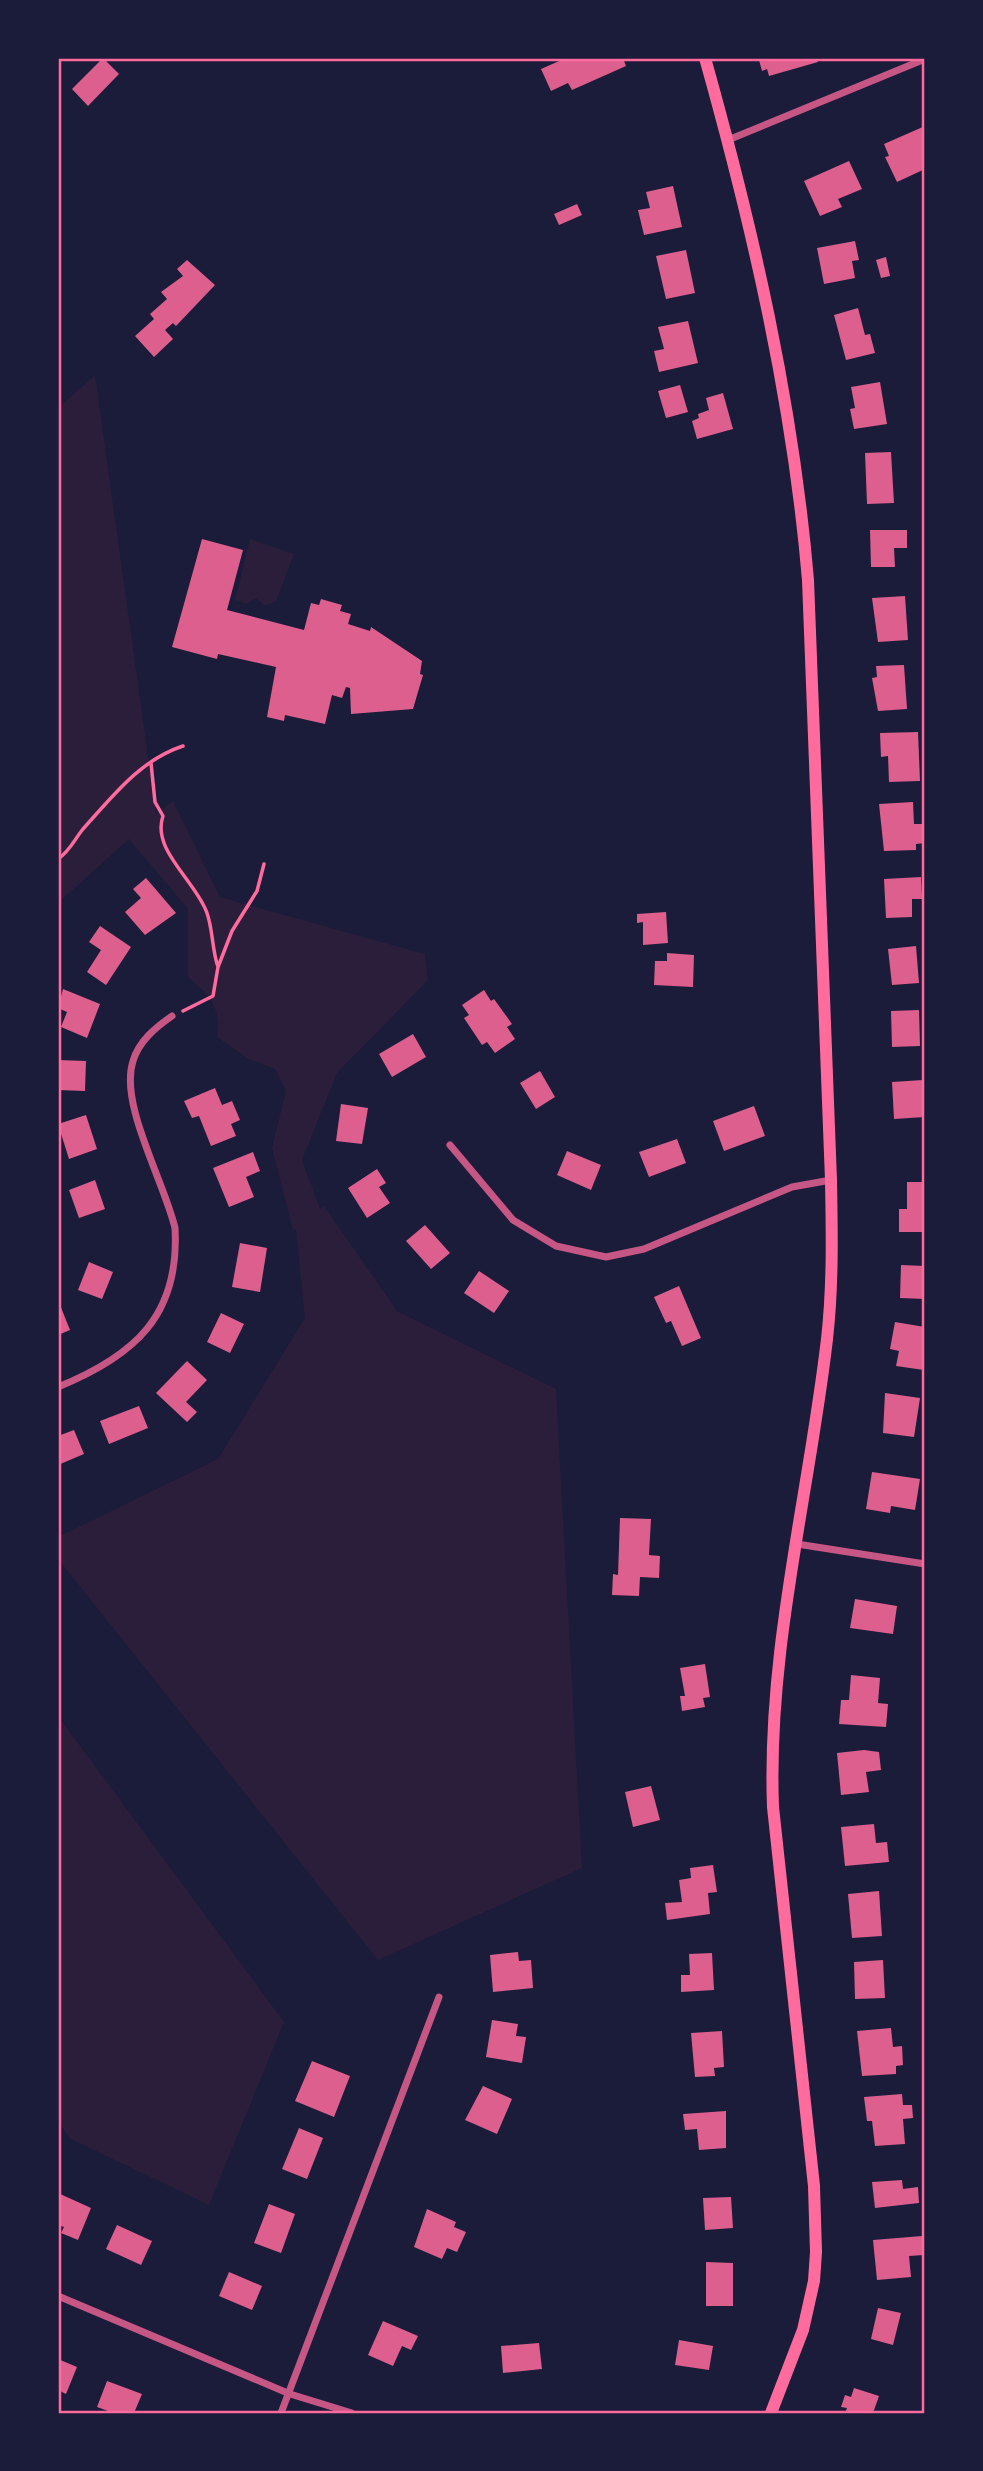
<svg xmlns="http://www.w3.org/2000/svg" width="983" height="2471" font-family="'Varela Round',sans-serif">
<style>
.green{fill:#2a1e3b}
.building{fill:#dd5f8e}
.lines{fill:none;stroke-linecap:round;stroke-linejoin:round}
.path{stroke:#ff6b9d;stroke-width:3.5}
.minor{stroke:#c65784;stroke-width:7}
.secondary{stroke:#ff6b9d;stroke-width:12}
.neatline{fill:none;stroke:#ff6b9d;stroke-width:2.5}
</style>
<rect width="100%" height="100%" fill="#1b1b3a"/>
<!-- green -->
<path class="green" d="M95,375L156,814L173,801L220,897L425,954L428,980L337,1073L302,1160L320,1209L324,1206L397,1311L556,1389L582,1868L378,1960L58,1559V1537L218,1459L305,1318L296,1229L293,1230L272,1148L286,1091L275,1069L247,1058L217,1037C221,1006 210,996 188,977V909L129,839L58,903V408Z
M250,539L294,554L276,601L265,606L256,598L246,604L235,600Z
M58,1716L284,2022L209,2205L69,2138L58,2120Z"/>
<!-- building -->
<path class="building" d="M103,58L119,74L88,106L72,89Z
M566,58H623L626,66L572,90L568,83L551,91L541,69Z
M762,58H816L818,62L769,76L767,69L762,71L759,60Z
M925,126V169L897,182L885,157L889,156L884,144Z
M849,161L862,189L838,199L842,207L820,216L804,181Z
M673,186L682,227L644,235L638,210L650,208L646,192Z
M577,204L582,215L559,225L554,214Z
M855,241L859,260L852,261L855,278L824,284L817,248Z
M686,250L695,293L666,299L656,256Z
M886,257L890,276L881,278L876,260Z
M187,260L215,285L176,326L173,323L165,330L173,339L154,357L135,336L154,319L150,314L167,299L161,292L183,276L177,269Z
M858,308L865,335L870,334L875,353L846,360L834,315Z
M688,321L698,363L659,372L654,351L664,349L658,327Z
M880,382L887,424L854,429L850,409L855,408L851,387Z
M680,385L688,412L666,418L658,391Z
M723,393L733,429L697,439L692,421L699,418L698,414L709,410L706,398Z
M891,452L894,503L867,504L865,453Z
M870,530H907V548H894L895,567H871Z
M202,539L243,550L227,610L304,630L311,603L319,605L321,599L342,605L340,611L351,614L348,624L370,631L371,627L422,661L420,674L423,675L413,709L351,714L350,688L346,687L342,698L332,695L325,724L285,715L284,721L267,717L276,667L218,654L217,659L172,647Z
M905,596L908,640L878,642L872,598Z
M904,665L907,709L878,711L872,678L877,677L876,666Z
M918,732L920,781L889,782L888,756L881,757L880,733Z
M913,802L914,824H925V843L916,844V850L884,851L879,804Z
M921,877L922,899H912V917L886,918L884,879Z
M146,878L176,913L145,935L125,912L141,898L133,889Z
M666,912L668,943L643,945V922L637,923V914Z
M100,926L131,947L106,985L87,972L101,950L89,942Z
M916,946L919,983L892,985L888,949Z
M667,953L694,955L693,987L654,985L655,961H667Z
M63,989L100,1004L87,1038L61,1027L67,1012L58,1008Z
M484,990L491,1001L494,999L512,1024L507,1027L515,1039L495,1053L487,1042L482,1045L464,1018L469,1015L462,1005Z
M919,1010L920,1046L892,1047L891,1011Z
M413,1034L426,1057L392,1077L379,1054Z
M58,1060L86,1061L85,1091L58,1090Z
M540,1071L555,1097L536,1109L520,1083Z
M923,1080L925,1117L894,1119L892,1082Z
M215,1088L222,1105L232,1101L240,1120L231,1124L236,1136L211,1146L199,1116L192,1118L184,1101Z
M341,1104L368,1108L362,1144L336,1141Z
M754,1106L765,1136L724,1151L713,1121Z
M86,1115L97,1149L69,1159L58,1124Z
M677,1139L686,1163L649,1177L639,1152Z
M567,1151L601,1165L591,1190L557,1175Z
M253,1152L260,1171L246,1177L254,1197L229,1207L213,1168Z
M377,1169L386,1183L379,1187L390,1203L367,1218L348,1188Z
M95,1180L105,1209L79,1218L69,1190Z
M907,1182H925V1232H899V1209H907Z
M425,1225L450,1253L431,1269L406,1241Z
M240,1243L267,1248L260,1292L232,1287Z
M89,1262L113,1272L102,1299L78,1290Z
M901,1265L925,1266V1299L900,1298Z
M479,1271L509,1291L494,1313L464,1293Z
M679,1286L701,1338L682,1346L671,1321L666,1323L654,1297Z
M58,1300L70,1330L58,1335Z
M221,1313L244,1324L230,1353L207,1342Z
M895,1322L925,1327L924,1370L896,1366L899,1351L890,1349Z
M187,1361L207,1380L186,1402L197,1412L187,1422L156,1393Z
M885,1393L920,1398L914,1437L883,1433Z
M139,1406L148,1428L109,1444L100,1421Z
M74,1430L84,1454L58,1465V1436Z
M872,1472L920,1479L915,1510L891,1506L890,1513L866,1509Z
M620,1518L651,1519L649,1555L660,1556L659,1578L640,1577L639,1596L612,1595L613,1574L618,1575Z
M855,1599L897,1606L893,1634L850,1628Z
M705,1664L710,1697L703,1698L705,1707L682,1711L680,1696H685L680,1668Z
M851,1675L880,1678L878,1703L888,1704L886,1727L839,1724L841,1700H849Z
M864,1750L879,1752L881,1770L866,1772L869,1792L841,1795L837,1753Z
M651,1786L660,1820L633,1827L625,1792Z
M874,1824L876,1843L887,1842L889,1862L845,1866L841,1827Z
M713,1865L717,1892L708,1893L710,1914L667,1920L665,1903L682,1902L679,1880L691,1878L690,1868Z
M879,1891L882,1936L852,1938L848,1894Z
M518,1952L519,1961L531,1960L533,1988L493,1992L490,1955Z
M712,1953L714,1990L681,1992V1975H690L689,1954Z
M883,1960L885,1998L855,1999L854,1962Z
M492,2020L518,2024L516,2036L526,2037L522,2063L486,2057Z
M891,2028L893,2047L902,2046L903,2065L896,2066V2074L862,2076L857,2031Z
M722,2031L724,2067L714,2068L715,2076L695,2077L691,2033Z
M312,2061L350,2076L334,2117L295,2101Z
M483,2086L512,2099L497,2134L465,2120Z
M902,2094L903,2105H912L913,2118L903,2119L905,2144L875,2146L872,2121H867L864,2097Z
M726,2111V2148L699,2150L697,2129L685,2130L683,2114Z
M299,2128L323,2138L307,2179L282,2169Z
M902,2180L903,2189L918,2187L919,2203L875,2208L872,2182Z
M58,2193L91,2208L78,2240L61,2233L64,2227L58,2225Z
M731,2197L733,2228L705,2230L703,2198Z
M269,2204L295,2214L281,2253L254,2243Z
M427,2209L456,2222L454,2227L466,2232L457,2252L447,2248L442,2259L414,2247Z
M117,2225L152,2241L141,2265L106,2249Z
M922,2236L924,2255L909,2256L911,2277L877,2280L873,2240Z
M706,2262L733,2263V2306H706Z
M229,2272L262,2286L252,2310L219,2296Z
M878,2308L901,2313L893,2345L871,2339Z
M383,2321L418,2336L411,2350L402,2346L393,2366L368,2355Z
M679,2340L713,2346L709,2370L675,2365Z
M539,2343L542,2369L503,2373L501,2346Z
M58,2359L77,2367L66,2394L58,2390Z
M107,2381L142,2394L134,2413H107L108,2411L97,2407Z
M854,2388L879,2396L873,2413H845L847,2408L841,2407L845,2395L851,2397Z"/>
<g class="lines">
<!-- path -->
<path class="path" d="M151,763L155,802L163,816C151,850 196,881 207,913C213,930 212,950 218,967
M58,859C70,851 74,840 83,829C113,796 140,760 183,746
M183,1011L213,996L218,967L232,931L257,891L264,864"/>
<!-- minor -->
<path class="minor" d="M728,140L925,59
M450,1145L513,1220L556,1246L606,1257L644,1249L792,1187L831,1180
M58,1387C134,1356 180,1316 175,1228C164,1181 119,1104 133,1061C139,1041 155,1028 172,1016
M797,1544L925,1564
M58,2296L290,2394L352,2413
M281,2413L439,1997"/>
<!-- secondary -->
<path class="secondary" d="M705,58C753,229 793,403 808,580L831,1180C832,1233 833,1286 827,1339C809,1495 767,1650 773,1807L814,2186L816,2252L814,2281L803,2330L771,2413"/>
</g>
<!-- border -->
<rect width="983" height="2471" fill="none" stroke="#1b1b3a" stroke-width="119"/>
<rect x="60" y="60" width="863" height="2352" class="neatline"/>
</svg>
